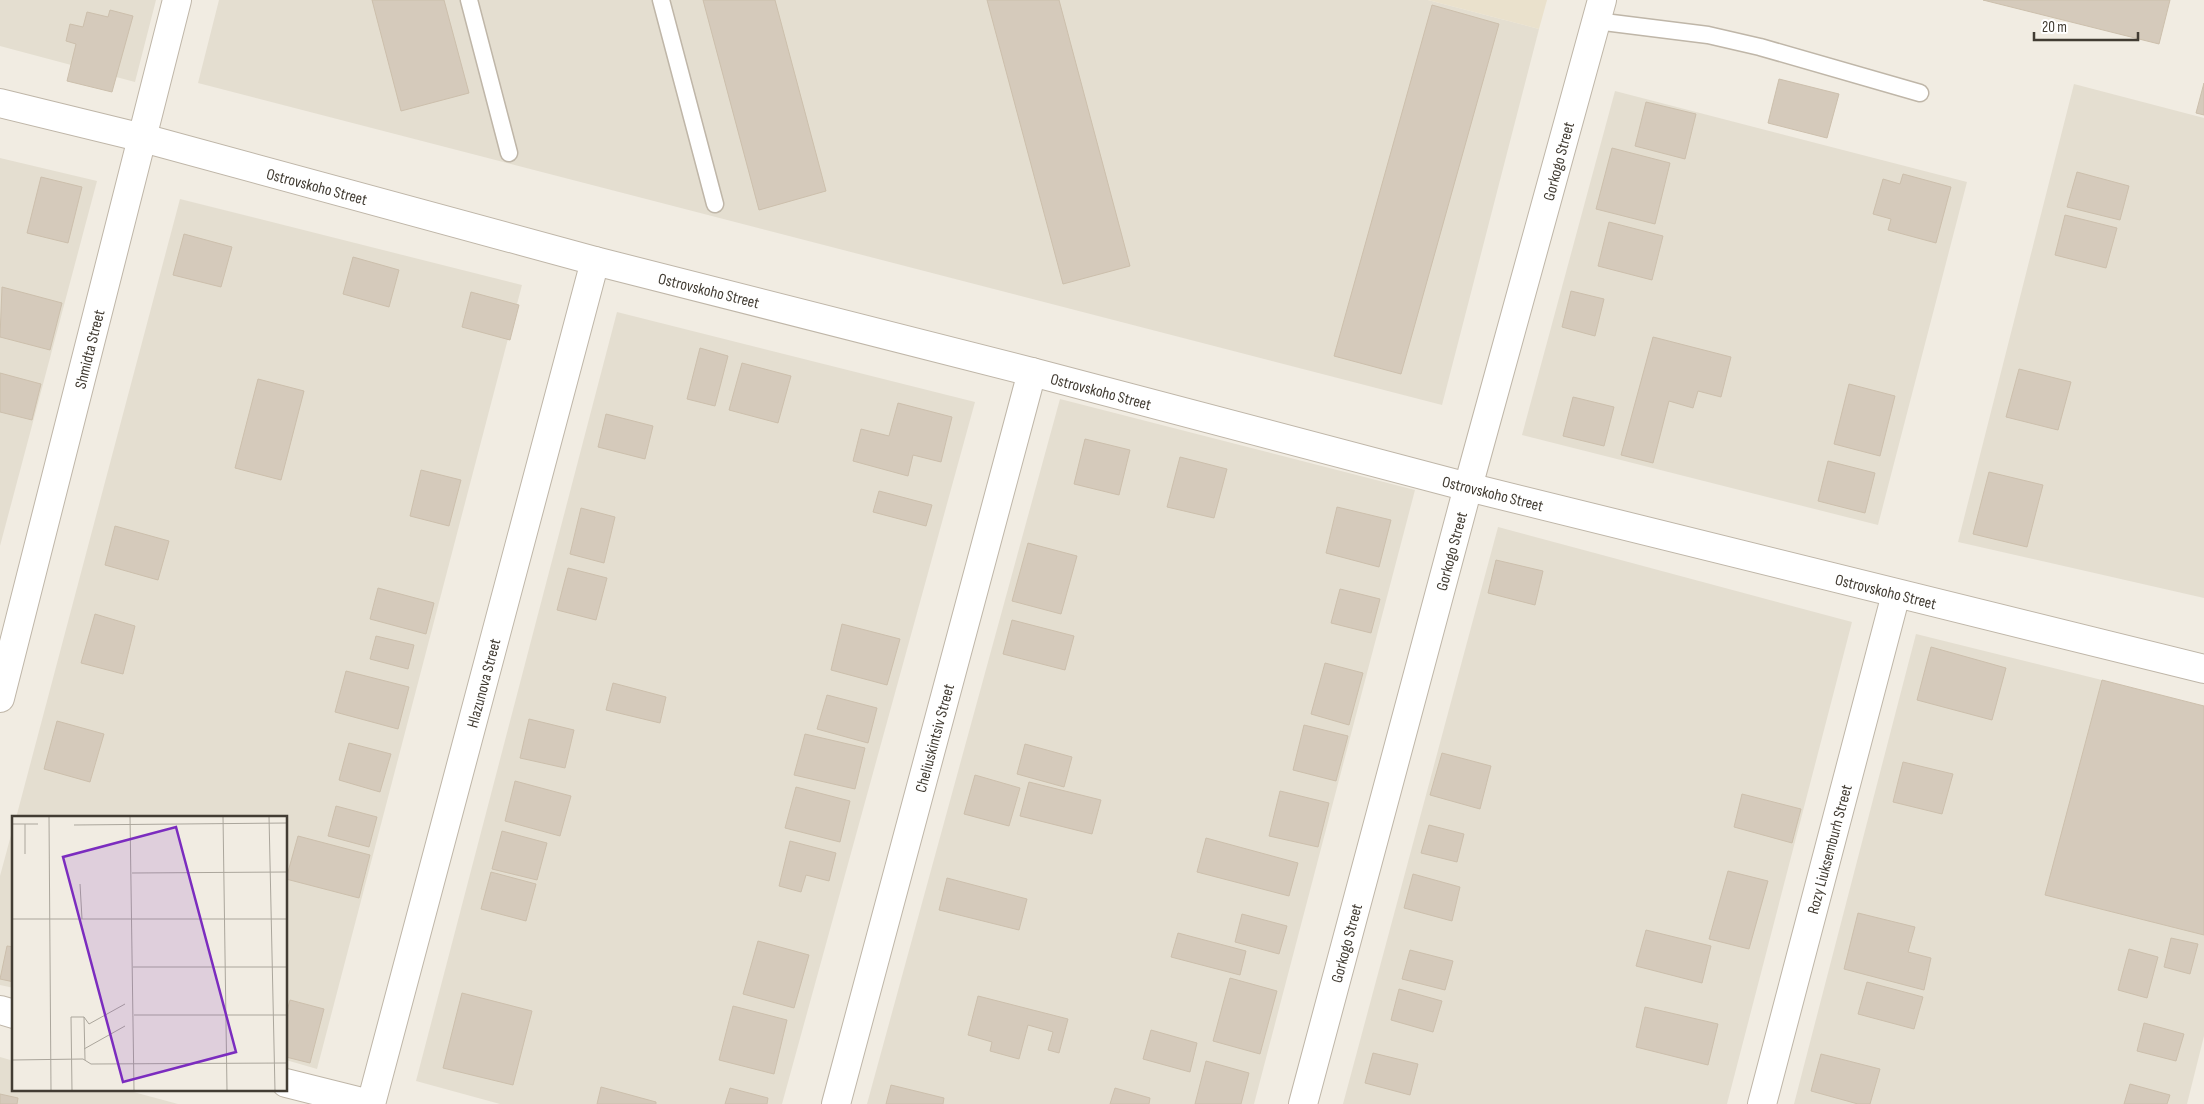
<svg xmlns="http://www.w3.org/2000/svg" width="2204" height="1104" font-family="'Sofia Sans Condensed',sans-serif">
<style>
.residential{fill:#e4ded0}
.education{fill:#eae1cc}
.building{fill:#d5cabb;stroke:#ccbfac}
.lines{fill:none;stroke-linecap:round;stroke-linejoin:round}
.service-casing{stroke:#bfb6a8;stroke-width:19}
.minor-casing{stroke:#bfb6a8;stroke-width:30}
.tertiary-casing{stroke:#bfb6a8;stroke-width:30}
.service{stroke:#fff;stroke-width:16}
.minor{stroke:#fff;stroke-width:28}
.tertiary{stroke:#fff;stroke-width:28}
.labels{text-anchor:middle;stroke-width:5;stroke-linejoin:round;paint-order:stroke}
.street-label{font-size:16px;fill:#423c33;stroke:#fff}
.inset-road{fill:none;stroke:#aba69c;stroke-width:1}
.view{fill:#7b2cbf;fill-opacity:0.15;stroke:#7b2cbf;stroke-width:2.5}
.inset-edge{fill:none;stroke:#423c33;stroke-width:2.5}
</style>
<rect width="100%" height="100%" fill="#f1ece2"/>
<!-- residential -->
<path class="residential" d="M0,0H156L135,82L0,46Z
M219,0H1428L1539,29L1442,405L198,83Z
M2074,84L2204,118V598L1958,542Z
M1615,91L1967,182L1878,525L1522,435Z
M0,158L97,181L0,546Z
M180,199L522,285L317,1069L286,1060V818H16Z
M617,312L975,402L782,1104H500L416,1081Z
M1060,399L1415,490L1254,1104H867Z
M1498,527L1852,622L1727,1104H1343Z
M1916,634L2102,680L2046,894L2204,935V1036L2187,1104H1794Z
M14,824V988L0,985V876Z
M0,1057L14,1061V1090H126L178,1104H0Z"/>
<!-- education -->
<path class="education" d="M1428,0H1547L1539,29Z"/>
<!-- building -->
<path class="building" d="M372,0H444L469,93L401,111Z
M703,0H775L826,191L759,210Z
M987,0H1059L1130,266L1063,284Z
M1983,0H2170L2159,44Z
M1432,5L1499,24L1401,374L1334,356Z
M110,10L133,16L112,92L67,81L76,44L66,41L70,24L83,27L87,12L108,17Z
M1779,79L1839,94L1827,138L1768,123Z
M2204,83V115L2196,113Z
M1646,102L1696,114L1685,159L1635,146Z
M1612,148L1670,163L1655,224L1596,209Z
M2077,172L2129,186L2120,220L2067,207Z
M1903,174L1951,187L1936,243L1888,230L1891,219L1873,214L1883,179L1900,184Z
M41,177L82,187L68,243L27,233Z
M2065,215L2117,228L2106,268L2055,255Z
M1609,222L1663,236L1652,280L1598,266Z
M184,234L232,247L221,287L173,275Z
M353,257L399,270L389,307L343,294Z
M2,287L62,303L50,350L0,337Z
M1571,291L1604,299L1595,336L1562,327Z
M471,292L519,305L510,340L462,327Z
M1653,337L1731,357L1721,397L1698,391L1693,408L1669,401L1653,463L1621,455Z
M700,348L728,356L715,406L687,399Z
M742,363L791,376L778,423L729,410Z
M2019,369L2071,382L2058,430L2006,417Z
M0,373L41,384L32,420L0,412Z
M258,379L304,391L281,480L235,468Z
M1849,384L1895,396L1880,456L1834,444Z
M1573,397L1614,407L1604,446L1563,436Z
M898,403L952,417L941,462L913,455L908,476L853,461L861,429L889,436Z
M606,414L653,426L645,459L598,447Z
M1085,439L1130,450L1119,495L1074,484Z
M1180,457L1227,469L1214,518L1167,507Z
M1828,461L1875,473L1865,513L1818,501Z
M421,470L461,480L449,526L410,516Z
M1989,472L2043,485L2027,547L1973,534Z
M879,491L932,505L926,526L873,512Z
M1337,507L1391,520L1379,567L1326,553Z
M581,508L615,517L604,563L570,554Z
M115,526L169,541L158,580L105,565Z
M1028,543L1077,556L1061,614L1012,601Z
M1496,560L1543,571L1535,605L1488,593Z
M568,568L607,578L596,620L557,610Z
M378,588L434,603L426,634L370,619Z
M1340,589L1380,599L1371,633L1331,623Z
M95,614L135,626L123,674L81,663Z
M1012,620L1074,636L1065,670L1003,654Z
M842,624L900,639L887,685L831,670Z
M376,636L414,645L408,669L370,659Z
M1931,647L2006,668L1992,720L1917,700Z
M1325,663L1363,673L1349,725L1311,714Z
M346,671L409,687L398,729L335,712Z
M2102,680L2204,706V935L2045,895Z
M613,683L666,697L660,723L606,710Z
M827,695L877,708L868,743L817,729Z
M529,719L574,730L565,768L520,758Z
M57,721L104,734L90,782L44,769Z
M1304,725L1348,736L1336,781L1293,770Z
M805,734L865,748L855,789L794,775Z
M349,743L391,754L380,792L339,780Z
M1025,744L1072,757L1064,787L1017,774Z
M1442,753L1491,766L1480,809L1430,795Z
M1903,762L1953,774L1942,814L1893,802Z
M975,775L1020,788L1009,826L964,814Z
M515,781L571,796L560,836L505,821Z
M1029,782L1101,800L1092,834L1020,816Z
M796,787L850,801L840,842L785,828Z
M1280,791L1329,803L1318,847L1269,836Z
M1742,794L1801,809L1792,843L1734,827Z
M336,806L377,817L369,847L328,836Z
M1429,825L1464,834L1457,862L1421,853Z
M502,831L547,843L537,880L492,869Z
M298,836L370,855L359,898L286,879Z
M1206,838L1298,863L1289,896L1197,872Z
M790,841L836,853L829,881L806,875L801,892L779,886Z
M1728,871L1768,881L1749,949L1709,939Z
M491,872L536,884L526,921L481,909Z
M1413,874L1460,887L1452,921L1404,908Z
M947,878L1027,899L1019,930L939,910Z
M1858,913L1915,927L1908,952L1931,958L1924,990L1844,969Z
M1242,914L1287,926L1279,954L1235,942Z
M1646,930L1711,946L1702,983L1636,966Z
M1178,933L1246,951L1240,975L1171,957Z
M2171,938L2198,944L2190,974L2164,967Z
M758,941L809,955L794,1008L743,994Z
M7,946L14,947V982L0,979Z
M2129,949L2158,957L2147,998L2118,990Z
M1410,950L1453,961L1445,990L1402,979Z
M1230,978L1277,991L1260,1054L1213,1041Z
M1867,982L1923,997L1914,1029L1858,1014Z
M1399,989L1442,1001L1433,1032L1391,1020Z
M462,993L532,1011L513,1085L443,1068Z
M978,996L1068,1019L1059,1053L1048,1050L1053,1032L1028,1025L1019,1059L990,1051L992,1042L968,1035Z
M290,1000L324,1009L310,1063L286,1057V1015Z
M733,1006L787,1020L774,1074L719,1060Z
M1645,1007L1718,1024L1708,1065L1636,1047Z
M2144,1023L2184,1034L2176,1061L2137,1051Z
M1151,1030L1197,1043L1190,1072L1143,1059Z
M1373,1053L1418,1064L1410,1095L1365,1083Z
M1821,1054L1880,1069L1870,1104H1858L1811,1091Z
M1206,1061L1249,1073L1241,1104H1195Z
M2130,1084L2170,1095L2167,1104H2124Z
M891,1085L944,1098L943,1104H886Z
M601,1087L656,1102V1104H597Z
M730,1088L768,1098L767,1104H725Z
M1115,1088L1150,1098L1149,1104H1110Z
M0,1094L18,1098L17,1104H0Z"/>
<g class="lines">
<defs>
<path id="service" d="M469,0L509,153
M661,0L715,204
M1596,21L1708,35L1760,47L1920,93"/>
<path id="minor" d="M0,698L177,0
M0,1010L14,1014
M286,1083L370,1104
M371,1104L595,261
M836,1104L1032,372
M1303,1104L1468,487L1602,0
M1762,1104L1896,594"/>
<path id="tertiary" d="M0,103L143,138L595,261L1032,372L1468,487L2204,669"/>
</defs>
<!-- service casing -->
<use href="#service" class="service-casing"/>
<!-- minor casing -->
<use href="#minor" class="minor-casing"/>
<!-- tertiary casing -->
<use href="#tertiary" class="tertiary-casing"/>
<!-- service -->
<use href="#service" class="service"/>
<!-- minor -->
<use href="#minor" class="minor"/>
<!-- tertiary -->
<use href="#tertiary" class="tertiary"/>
</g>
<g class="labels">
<!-- street labels -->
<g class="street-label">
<text transform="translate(1558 161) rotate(-75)" y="6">Gorkogo Street</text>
<text transform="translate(317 186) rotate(15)" y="6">Ostrovskoho Street</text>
<text transform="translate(709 290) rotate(14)" y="6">Ostrovskoho Street</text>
<text transform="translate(89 349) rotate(-76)" y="6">Shmidta Street</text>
<text transform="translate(1101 391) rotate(15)" y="6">Ostrovskoho Street</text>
<text transform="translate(1493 493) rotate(14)" y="6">Ostrovskoho Street</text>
<text transform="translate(1451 551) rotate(-75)" y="6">Gorkogo Street</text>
<text transform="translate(1886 591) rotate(14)" y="6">Ostrovskoho Street</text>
<text transform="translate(483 683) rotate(-75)" y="6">Hlazunova Street</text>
<text transform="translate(934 738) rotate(-75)" y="6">Cheliuskintsiv Street</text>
<text transform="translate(1829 849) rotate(-75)" y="6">Rozy Liuksemburh Street</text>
<text transform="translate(1346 943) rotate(-75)" y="6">Gorkogo Street</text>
</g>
</g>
<!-- overview -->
<g transform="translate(12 816)">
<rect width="275" height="275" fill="#f1ece2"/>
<path class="inset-road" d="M37,0L39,275M118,0L122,275M211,0L215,275M257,0L263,275M0,8H26M62,9L275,7M13,38V8M120,57L275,56M68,68L70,103M0,103H275M121,151H275M122,199H275M72,201L73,244M72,233L113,210M0,244L71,243L79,248L275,247M60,275L59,201H72L77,208L113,188"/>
<path class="view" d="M164,11L224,236L111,266L51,41Z"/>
<rect width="275" height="275" class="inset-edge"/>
</g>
<!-- scale -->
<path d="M2034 32v8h104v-8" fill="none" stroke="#423c33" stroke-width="2.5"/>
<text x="2042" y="32" font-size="15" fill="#423c33" stroke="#ffffff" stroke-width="4" paint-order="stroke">20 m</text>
</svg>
